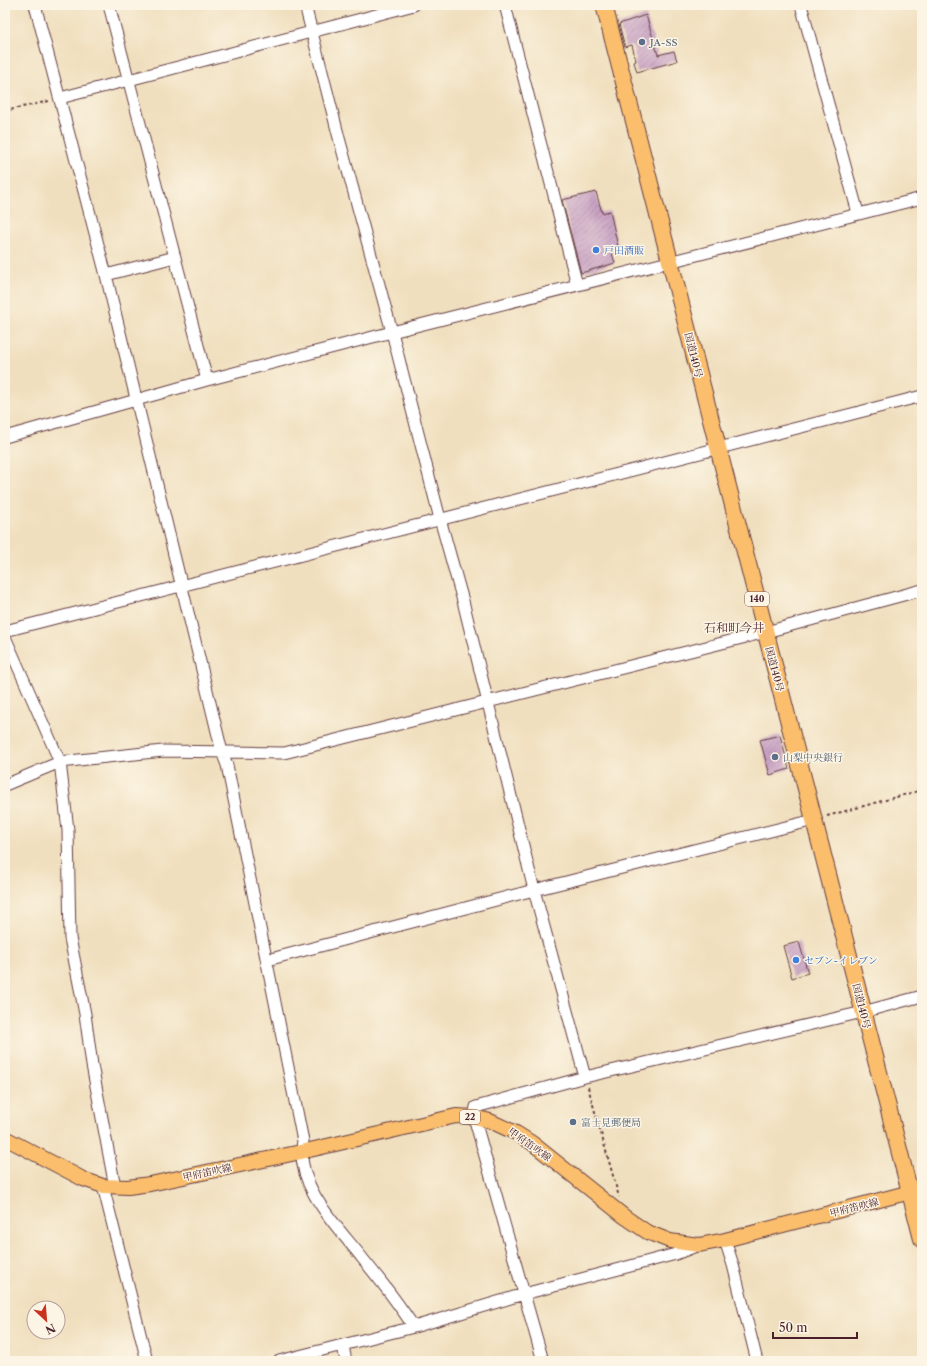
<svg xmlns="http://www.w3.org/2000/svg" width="927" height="1366" font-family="'Libre Caslon Text','Noto Serif JP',serif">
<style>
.building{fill:url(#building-hatch)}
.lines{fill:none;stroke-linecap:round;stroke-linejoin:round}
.minor-casing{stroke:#633c41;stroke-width:13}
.major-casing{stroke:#633c41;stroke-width:16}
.highway-casing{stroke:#633c41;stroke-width:18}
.path{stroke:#633c41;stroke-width:2;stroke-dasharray:3 3;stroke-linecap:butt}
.minor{stroke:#fff;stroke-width:11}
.major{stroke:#fabe6d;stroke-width:14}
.highway{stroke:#fabe6d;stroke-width:16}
.service-dot{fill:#5c6f8a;stroke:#fcf5e5;stroke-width:1.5}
.shop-dot{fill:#3f7fe0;stroke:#fcf5e5;stroke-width:1.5}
.labels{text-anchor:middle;stroke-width:3;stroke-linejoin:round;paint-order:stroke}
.shield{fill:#fcf5e5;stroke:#7f5f63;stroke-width:1}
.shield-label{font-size:9px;font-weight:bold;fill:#4a1f2b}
.service-label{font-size:10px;fill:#4e5e75;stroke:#fcf5e5;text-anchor:start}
.shop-label{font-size:10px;fill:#366cbe;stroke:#fcf5e5;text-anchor:start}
.street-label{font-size:10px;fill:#4a1f2b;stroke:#fcf5e5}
.quarter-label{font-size:12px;fill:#4a1f2b;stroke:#fcf5e5}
</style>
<defs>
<pattern id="building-hatch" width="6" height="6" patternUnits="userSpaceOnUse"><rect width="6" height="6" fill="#c9a3c4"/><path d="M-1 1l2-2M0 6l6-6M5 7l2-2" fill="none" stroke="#a5849f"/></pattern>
</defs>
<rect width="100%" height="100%" fill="#fcf5e5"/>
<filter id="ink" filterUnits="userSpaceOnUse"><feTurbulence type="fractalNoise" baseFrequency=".025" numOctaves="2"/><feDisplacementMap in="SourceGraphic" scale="8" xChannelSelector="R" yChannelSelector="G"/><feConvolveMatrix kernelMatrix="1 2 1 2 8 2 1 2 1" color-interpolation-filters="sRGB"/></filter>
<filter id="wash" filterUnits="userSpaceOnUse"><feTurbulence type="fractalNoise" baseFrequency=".012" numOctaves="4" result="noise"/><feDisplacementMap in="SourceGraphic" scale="16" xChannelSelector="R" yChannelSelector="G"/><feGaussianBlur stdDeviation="0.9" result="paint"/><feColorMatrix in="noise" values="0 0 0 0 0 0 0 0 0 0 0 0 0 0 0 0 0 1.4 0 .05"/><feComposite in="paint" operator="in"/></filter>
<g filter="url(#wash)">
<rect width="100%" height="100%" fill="#f0dfbe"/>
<g id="blocks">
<!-- building -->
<path class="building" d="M646,15L658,55L674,51L677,61L637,72L634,62L636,61L632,45L625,47L619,24Z
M596,192L602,213L610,211L618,247L611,250L615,263L581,273L562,200Z
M780,735L789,769L770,775L760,740Z
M799,942L808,973L792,978L783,946Z"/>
</g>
</g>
<g filter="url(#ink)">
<use href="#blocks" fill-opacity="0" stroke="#633c41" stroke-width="1"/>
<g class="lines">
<defs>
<path id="minor" d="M35,5L106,275L222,752L227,765L303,1141C294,1185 338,1227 363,1259C381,1281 398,1303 414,1327
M109,5L207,380
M305,5L339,138L392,332L440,519L463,601L534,890L585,1077
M505,5L577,285
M801,5L858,213
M60,98L414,5
M106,275L175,257
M5,437L207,380L392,332L922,198
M5,631L922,396
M5,637L60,762L68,830L70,938L85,1014L92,1065L115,1187
M5,785L60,762L163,751L284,753L766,632L922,590
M267,960L534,890L814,820
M103,1186L147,1361
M725,1240L733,1265L757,1361
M343,1346L346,1361
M279,1361L414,1327L524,1294L676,1254L699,1245
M543,1361L474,1117L476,1107L585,1077L863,1012L922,996"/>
<path id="major" d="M5,1138L83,1179L103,1186L128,1187L150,1184L301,1152L456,1116L474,1117L490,1121L516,1133L532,1143L625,1217L647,1232L670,1241L699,1245L725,1240L922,1189"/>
<path id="highway" d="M604,5L922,1239"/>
</defs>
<!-- minor casing -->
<use href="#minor" class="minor-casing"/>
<!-- major casing -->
<use href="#major" class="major-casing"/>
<!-- highway casing -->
<use href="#highway" class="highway-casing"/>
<!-- path -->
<path class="path" d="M5,111L49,101
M827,816L922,790
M588,1087L619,1197
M914,1361L922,1359"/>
<!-- minor -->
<use href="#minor" class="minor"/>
<!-- major -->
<use href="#major" class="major"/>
<!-- highway -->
<use href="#highway" class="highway"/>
</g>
</g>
<!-- markers -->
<g class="service-dot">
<circle cx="642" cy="42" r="4"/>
<circle cx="775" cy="757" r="4"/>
<circle cx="573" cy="1122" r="4"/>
</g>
<g class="shop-dot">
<circle cx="596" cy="250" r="4"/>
<circle cx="796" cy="960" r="4"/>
</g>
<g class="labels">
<!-- shield labels -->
<g class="shield">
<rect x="745" y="592" width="24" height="14" rx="3"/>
<rect x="460" y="1110" width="20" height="14" rx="3"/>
</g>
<g class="shield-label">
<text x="757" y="602">140</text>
<text x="470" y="1120">22</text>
</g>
<!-- service labels -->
<g class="service-label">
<text x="650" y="46">JA-SS</text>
<text x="783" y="761">山梨中央銀行</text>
<text x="581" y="1126">富士見郵便局</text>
</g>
<!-- shop labels -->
<g class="shop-label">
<text x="604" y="254">戸田酒販</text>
<text x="804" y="964">セブン-イレブン</text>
</g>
<!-- street labels -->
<g class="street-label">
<text transform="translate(694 355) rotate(76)" y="4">国道140号</text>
<text transform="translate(775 669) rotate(75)" y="4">国道140号</text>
<text transform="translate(862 1006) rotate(76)" y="4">国道140号</text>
<text transform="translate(530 1144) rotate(35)" y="4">甲府笛吹線</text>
<text transform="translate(207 1172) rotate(-12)" y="4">甲府笛吹線</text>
<text transform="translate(854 1207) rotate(-14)" y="4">甲府笛吹線</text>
</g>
<!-- quarter labels -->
<g class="quarter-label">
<text x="734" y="632">石和町今井</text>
</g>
</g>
<!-- margin -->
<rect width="927" height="1366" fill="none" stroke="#fcf5e5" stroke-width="20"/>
<!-- north arrow -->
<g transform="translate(46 1320) rotate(154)"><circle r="19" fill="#fcf5e5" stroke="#b59f9b"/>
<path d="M0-3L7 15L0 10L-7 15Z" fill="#c8321e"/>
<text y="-6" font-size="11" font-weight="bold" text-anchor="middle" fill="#4a1f2b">N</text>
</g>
<!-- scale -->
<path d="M773 1332v6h84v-6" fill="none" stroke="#4a1f2b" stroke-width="2"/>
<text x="779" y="1332" font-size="12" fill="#4a1f2b" stroke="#fcf5e5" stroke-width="3" paint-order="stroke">50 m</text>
</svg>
